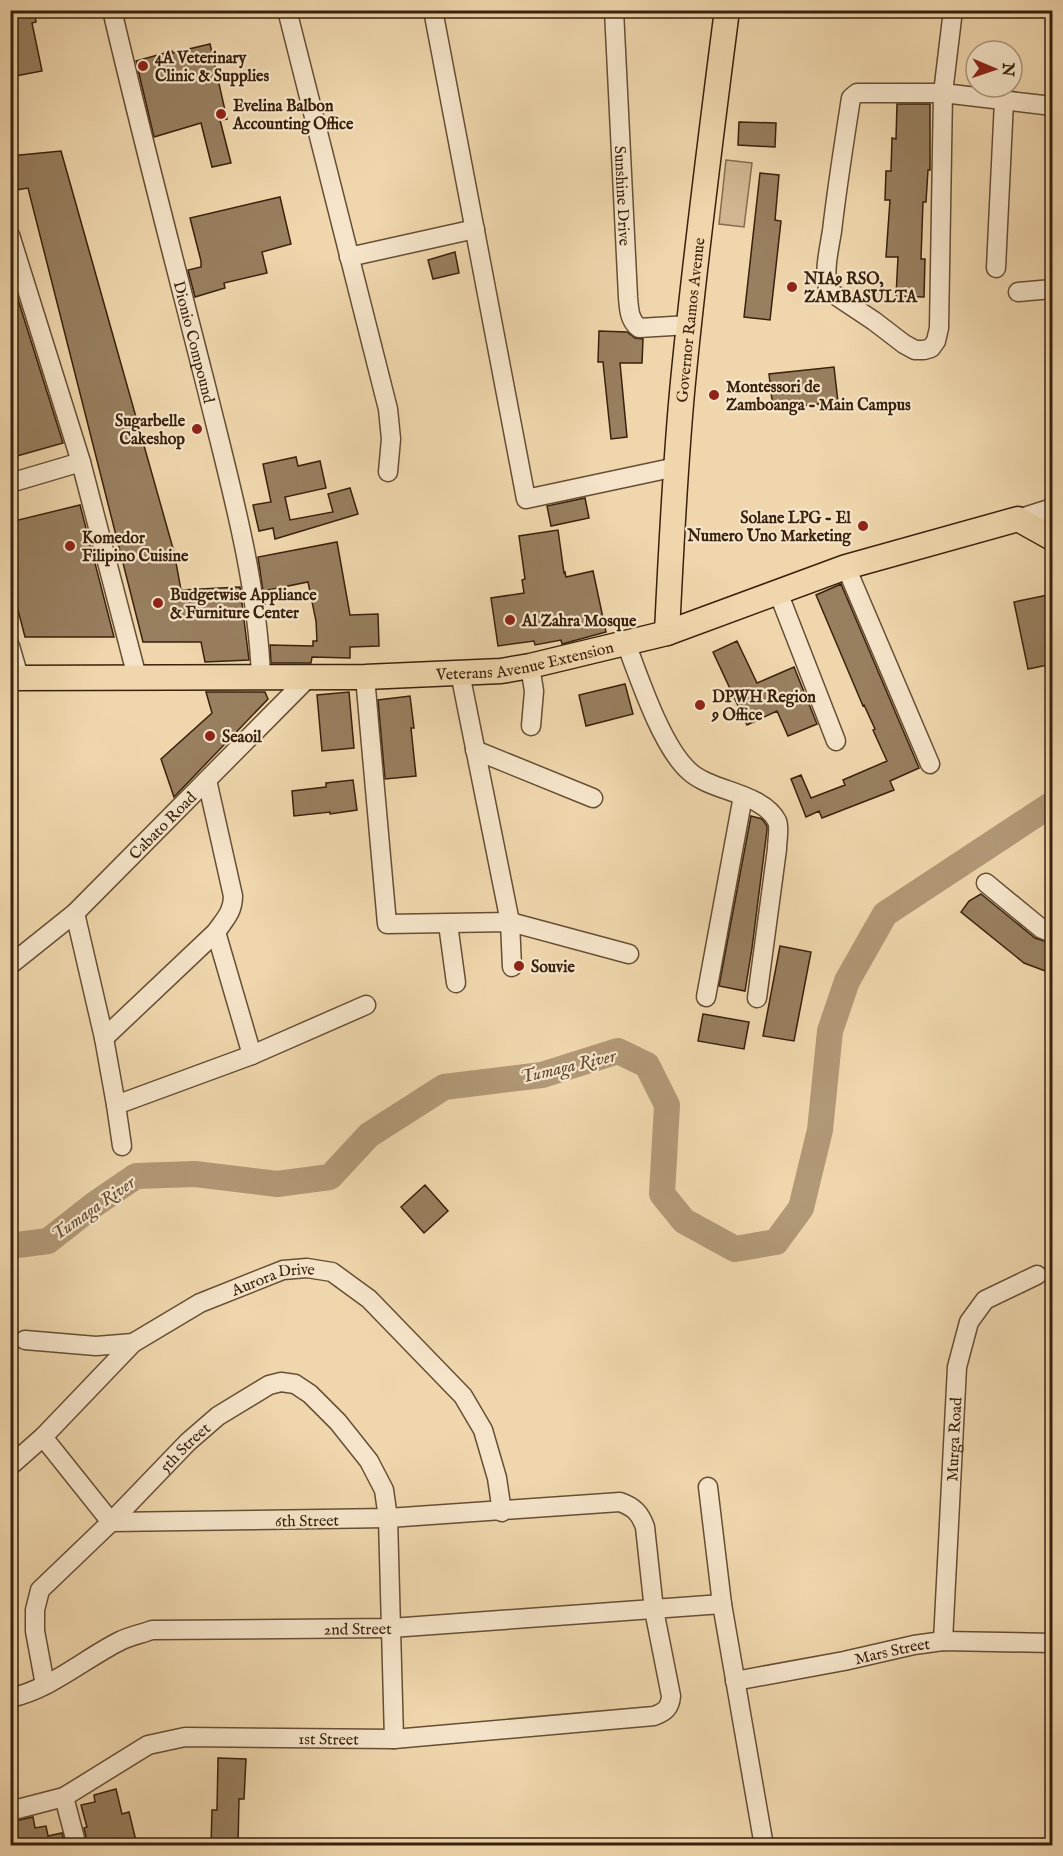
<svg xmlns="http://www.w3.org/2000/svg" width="1063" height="1856" font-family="'IM FELL English',serif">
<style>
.green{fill:#d0b791;stroke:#846c4e;stroke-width:1.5}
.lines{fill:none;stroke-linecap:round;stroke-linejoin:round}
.river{stroke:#b19876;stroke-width:26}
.building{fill:#987f5f;stroke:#39210c;stroke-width:1.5}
.minor-casing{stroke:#664e34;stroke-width:21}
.major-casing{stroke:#39210c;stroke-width:27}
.minor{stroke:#f5e4c9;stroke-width:18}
.major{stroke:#efd6ac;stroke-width:24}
.poi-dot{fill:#8f2418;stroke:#f5e4c9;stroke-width:2}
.labels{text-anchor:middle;stroke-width:4.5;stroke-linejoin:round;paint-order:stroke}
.poi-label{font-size:16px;font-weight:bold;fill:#39210c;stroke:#f5e4c9;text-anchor:start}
.street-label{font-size:16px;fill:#39210c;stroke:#f5e4c9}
.water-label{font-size:18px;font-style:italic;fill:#634b31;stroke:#f5e4c9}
</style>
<rect width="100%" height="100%" fill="#efd6ac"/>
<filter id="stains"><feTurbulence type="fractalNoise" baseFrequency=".00333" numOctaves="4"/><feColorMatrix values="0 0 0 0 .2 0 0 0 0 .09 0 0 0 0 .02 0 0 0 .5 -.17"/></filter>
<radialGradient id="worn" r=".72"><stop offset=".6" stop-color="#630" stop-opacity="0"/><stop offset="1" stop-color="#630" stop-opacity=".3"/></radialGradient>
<!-- green -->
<path class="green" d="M726,160L752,163L744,227L719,224Z"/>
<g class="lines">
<!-- river -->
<path class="river" d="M10,1246L48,1241L95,1204L136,1176L195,1174L277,1184L330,1177L369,1135L444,1087L542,1075L618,1051L647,1065L667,1105L662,1194L684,1221L735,1249L776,1242L801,1208L820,1130L830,1031L847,981L885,914L1052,804"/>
</g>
<!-- building -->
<path class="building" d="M10,10H34L36,22L32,23L42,71L10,77Z
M210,44L227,119L220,120L231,163L212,167L201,123L154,137L136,61L172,51V53Z
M897,104H930V170H928L926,202H923L922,230L921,259H925L924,297L896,296L898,257H886L890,200H885L886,171H891L892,138L896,139Z
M739,122L776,123L775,147L738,145Z
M61,151L174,552L181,590L240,587L249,660L205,662L201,642H143L28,188L10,191V156Z
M760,173L779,175L775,220L781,221L770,320L744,317Z
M280,197L291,244L262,252L267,273L224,283L225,288L195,297L188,270L201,267V261L190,218Z
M455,252L459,273L433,279L428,260Z
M10,274L63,443L10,458Z
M599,331L627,332L635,338L643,339L642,363H620L627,437L611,439L603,362H598Z
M834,367L838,402L773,409L769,374Z
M296,457L298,466L320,461L326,488L285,497L290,520L333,512L328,494L350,488L358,514L275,539L273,528L259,531L253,505L271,502L263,464Z
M585,498L589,518L551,526L547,506Z
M80,505L114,637H25L10,579V522Z
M558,530L564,573L565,572L566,577L593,571L606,632L562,644L561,640L535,645L534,641L498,646L491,598L524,593L522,580L525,579L519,536Z
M337,542L350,615L378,614L379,646L350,647V658L312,657L311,663H271L270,645L313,646V641H317L316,621L308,582L263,591L258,557Z
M841,584L919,768L890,781L894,790L822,818L819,811L806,817L791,779L801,775L811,798L845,785L843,780L887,761L873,730L875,729L864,705L863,706L816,595Z
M1053,594V664L1028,669L1014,602Z
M737,641L757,683L794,667L817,724L788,736L777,711L747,725L713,652Z
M625,684L633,714L586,726L579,695Z
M206,692H265L268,699L174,797L161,759L212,713Z
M349,692L354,748L322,751L317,695Z
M410,696L414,728H411L416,776L385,779L378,700Z
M353,780L357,810L330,814V812L294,816L292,791L326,787V783Z
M751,816L762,819L767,826V830L752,948L745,991L719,986Z
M981,894L1035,938L1053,944V974L1024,963L961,912L969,901Z
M780,946L811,952L794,1041L763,1036Z
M703,1014L749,1022L744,1049L698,1041Z
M425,1185L448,1211L424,1233L401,1207Z
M218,1758L246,1759L244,1799H239L238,1845H211L212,1810H217Z
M116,1789L122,1814L129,1812L137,1845H88L84,1828L87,1827L81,1805L95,1802L94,1795Z
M33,1817L35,1828L46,1826L48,1836L62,1833L65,1845H10V1822Z"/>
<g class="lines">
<defs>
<g id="minor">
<path id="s1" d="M112,10C142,138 175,264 207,390C230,484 257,579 261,676"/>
<path d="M287,10L388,409L391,439L388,472"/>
<path d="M433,10L526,499L676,467"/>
<path id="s2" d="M614,10L628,297C629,309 629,320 639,328L689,325"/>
<path d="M953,10L943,93L939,328L936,341L931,348L924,350H915L904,344L874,321L829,291C823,272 829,250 832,231C837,187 844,143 851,98L857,93H943L1052,106"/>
<path d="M10,235L81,462L137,677"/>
<path d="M349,257L475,229"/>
<path d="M996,268L1004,101"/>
<path d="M1018,292L1052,289"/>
<path d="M10,483L81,462"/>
<path d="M1018,519L1052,508"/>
<path d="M846,567L930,764"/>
<path d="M778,592L836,741"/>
<path d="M626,643C639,678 662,747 689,771C711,792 762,792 777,821C780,828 777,840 777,849L757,998"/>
<path d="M10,646L19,677"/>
<path d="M530,666L534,691L531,726"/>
<path d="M460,673L510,922L512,967"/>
<path d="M365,677L387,924L510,922L629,954"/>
<path d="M475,750L593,798"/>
<path d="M986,883L1042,929L1052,933"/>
<path d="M75,913L104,1038L116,1105L252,1055L216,932"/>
<path d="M448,924L456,983"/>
<path id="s3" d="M10,965L75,913L309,677"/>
<path d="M706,997L743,796"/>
<path d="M104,1038L216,932C225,919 233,912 233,896L207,780"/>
<path d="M252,1055L366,1005"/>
<path d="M116,1105L122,1146"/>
<path d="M25,1340L96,1346L133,1343"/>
<path id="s4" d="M10,1466L43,1437L133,1343L200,1303L283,1270L307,1268L332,1272L369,1299L463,1396L483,1430L497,1478L502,1512"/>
<path d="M708,1487L722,1604L764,1846"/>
<path id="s5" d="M943,1641L957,1367L969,1322L985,1300L1037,1275"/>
<path id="s6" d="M735,1681L844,1661L914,1645L943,1641L1052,1643"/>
<path id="s7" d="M45,1685L35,1631V1610L40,1590L111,1522L188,1442L218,1416L269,1385L281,1382L295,1384L310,1394L338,1422L369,1461L384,1490L388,1518L394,1739"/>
<path id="s8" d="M10,1698C51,1689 84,1659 120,1641C130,1636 141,1634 152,1630L391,1628L722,1604"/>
<path d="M64,1797L77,1846"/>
<path id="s9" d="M10,1811L64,1797L148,1745L185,1737L394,1739L654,1716C665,1712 670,1708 671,1696L654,1610L645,1527C640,1513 634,1507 620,1502L388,1518L111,1522L43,1437"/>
</g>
<g id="major">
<path id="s10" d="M667,633C671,549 675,465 683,382C695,258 711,134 727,10"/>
<path id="s11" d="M10,678L365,677L501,671L530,666L667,633L846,567L1018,519L1052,538"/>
</g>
</defs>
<!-- minor casing -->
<use href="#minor" class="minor-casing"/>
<!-- major casing -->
<use href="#major" class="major-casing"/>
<!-- minor -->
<use href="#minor" class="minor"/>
<!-- major -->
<use href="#major" class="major"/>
</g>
<!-- markers -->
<g class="poi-dot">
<circle cx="143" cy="66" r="6"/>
<circle cx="221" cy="114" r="6"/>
<circle cx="792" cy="287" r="6"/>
<circle cx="714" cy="395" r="6"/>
<circle cx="197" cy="429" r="6"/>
<circle cx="863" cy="526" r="6"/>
<circle cx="70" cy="546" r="6"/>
<circle cx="158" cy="603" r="6"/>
<circle cx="510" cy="620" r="6"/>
<circle cx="700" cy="705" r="6"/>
<circle cx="210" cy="736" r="6"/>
<circle cx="519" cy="966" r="6"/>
</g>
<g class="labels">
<!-- poi labels -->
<g class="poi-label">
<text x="155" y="63">4A Veterinary<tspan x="155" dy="18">Clinic &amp; Supplies</tspan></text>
<text x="233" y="111">Evelina Balbon<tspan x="233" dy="18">Accounting Office</tspan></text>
<text x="804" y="284">NIA9 RSO,<tspan x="804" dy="18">ZAMBASULTA</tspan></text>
<text x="726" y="392">Montessori de<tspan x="726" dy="18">Zamboanga - Main Campus</tspan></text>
<text x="185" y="426" text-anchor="end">Sugarbelle<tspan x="185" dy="18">Cakeshop</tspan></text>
<text x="851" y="523" text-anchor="end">Solane LPG - El<tspan x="851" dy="18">Numero Uno Marketing</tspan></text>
<text x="82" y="543">Komedor<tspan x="82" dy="18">Filipino Cuisine</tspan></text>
<text x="170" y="600">Budgetwise Appliance<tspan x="170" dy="18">&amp; Furniture Center</tspan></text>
<text x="522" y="626">Al Zahra Mosque</text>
<text x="712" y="702">DPWH Region<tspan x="712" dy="18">9 Office</tspan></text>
<text x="222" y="742">Seaoil</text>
<text x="531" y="972">Souvie</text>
</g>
<!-- street labels -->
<g class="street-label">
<text dy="6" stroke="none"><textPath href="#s2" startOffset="186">Sunshine Drive</textPath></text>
<text dy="6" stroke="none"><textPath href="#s10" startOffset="314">Governor Ramos Avenue</textPath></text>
<text dy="6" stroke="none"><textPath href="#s1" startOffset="342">Dionio Compound</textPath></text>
<text dy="6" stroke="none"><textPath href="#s11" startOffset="516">Veterans Avenue Extension</textPath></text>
<text dy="6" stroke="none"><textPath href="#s3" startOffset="207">Cabato Road</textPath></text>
<text dy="6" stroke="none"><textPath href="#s4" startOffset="330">Aurora Drive</textPath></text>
<text dy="6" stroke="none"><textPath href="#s5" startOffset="202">Murga Road</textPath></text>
<text dy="6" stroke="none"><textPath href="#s7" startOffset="300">5th Street</textPath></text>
<text transform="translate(307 1520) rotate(-1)" y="6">6th Street</text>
<text dy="6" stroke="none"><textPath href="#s8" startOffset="364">2nd Street</textPath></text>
<text dy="6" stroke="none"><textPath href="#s6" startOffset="160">Mars Street</textPath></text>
<text dy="6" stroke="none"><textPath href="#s9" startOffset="336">1st Street</textPath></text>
</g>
<!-- water labels -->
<g class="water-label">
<text transform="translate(568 1066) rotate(-13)" y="6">Tumaga River</text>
<text transform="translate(93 1208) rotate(-35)" y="6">Tumaga River</text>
</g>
</g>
<!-- margin -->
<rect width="1063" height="1856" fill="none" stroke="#efd6ac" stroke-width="36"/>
<rect x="12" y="12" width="1039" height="1832" fill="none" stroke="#39210c" stroke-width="3"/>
<rect x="18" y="18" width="1027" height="1820" fill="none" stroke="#39210c" stroke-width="1.5"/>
<!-- north arrow -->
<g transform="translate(994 69) rotate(92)"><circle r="28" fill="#f5e4c9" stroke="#aa967d" stroke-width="1.5"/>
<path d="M0-4.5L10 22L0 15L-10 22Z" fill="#8f2418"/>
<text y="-9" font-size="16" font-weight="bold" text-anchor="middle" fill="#39210c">N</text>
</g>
<rect width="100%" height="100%" filter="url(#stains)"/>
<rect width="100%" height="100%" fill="url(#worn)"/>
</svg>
